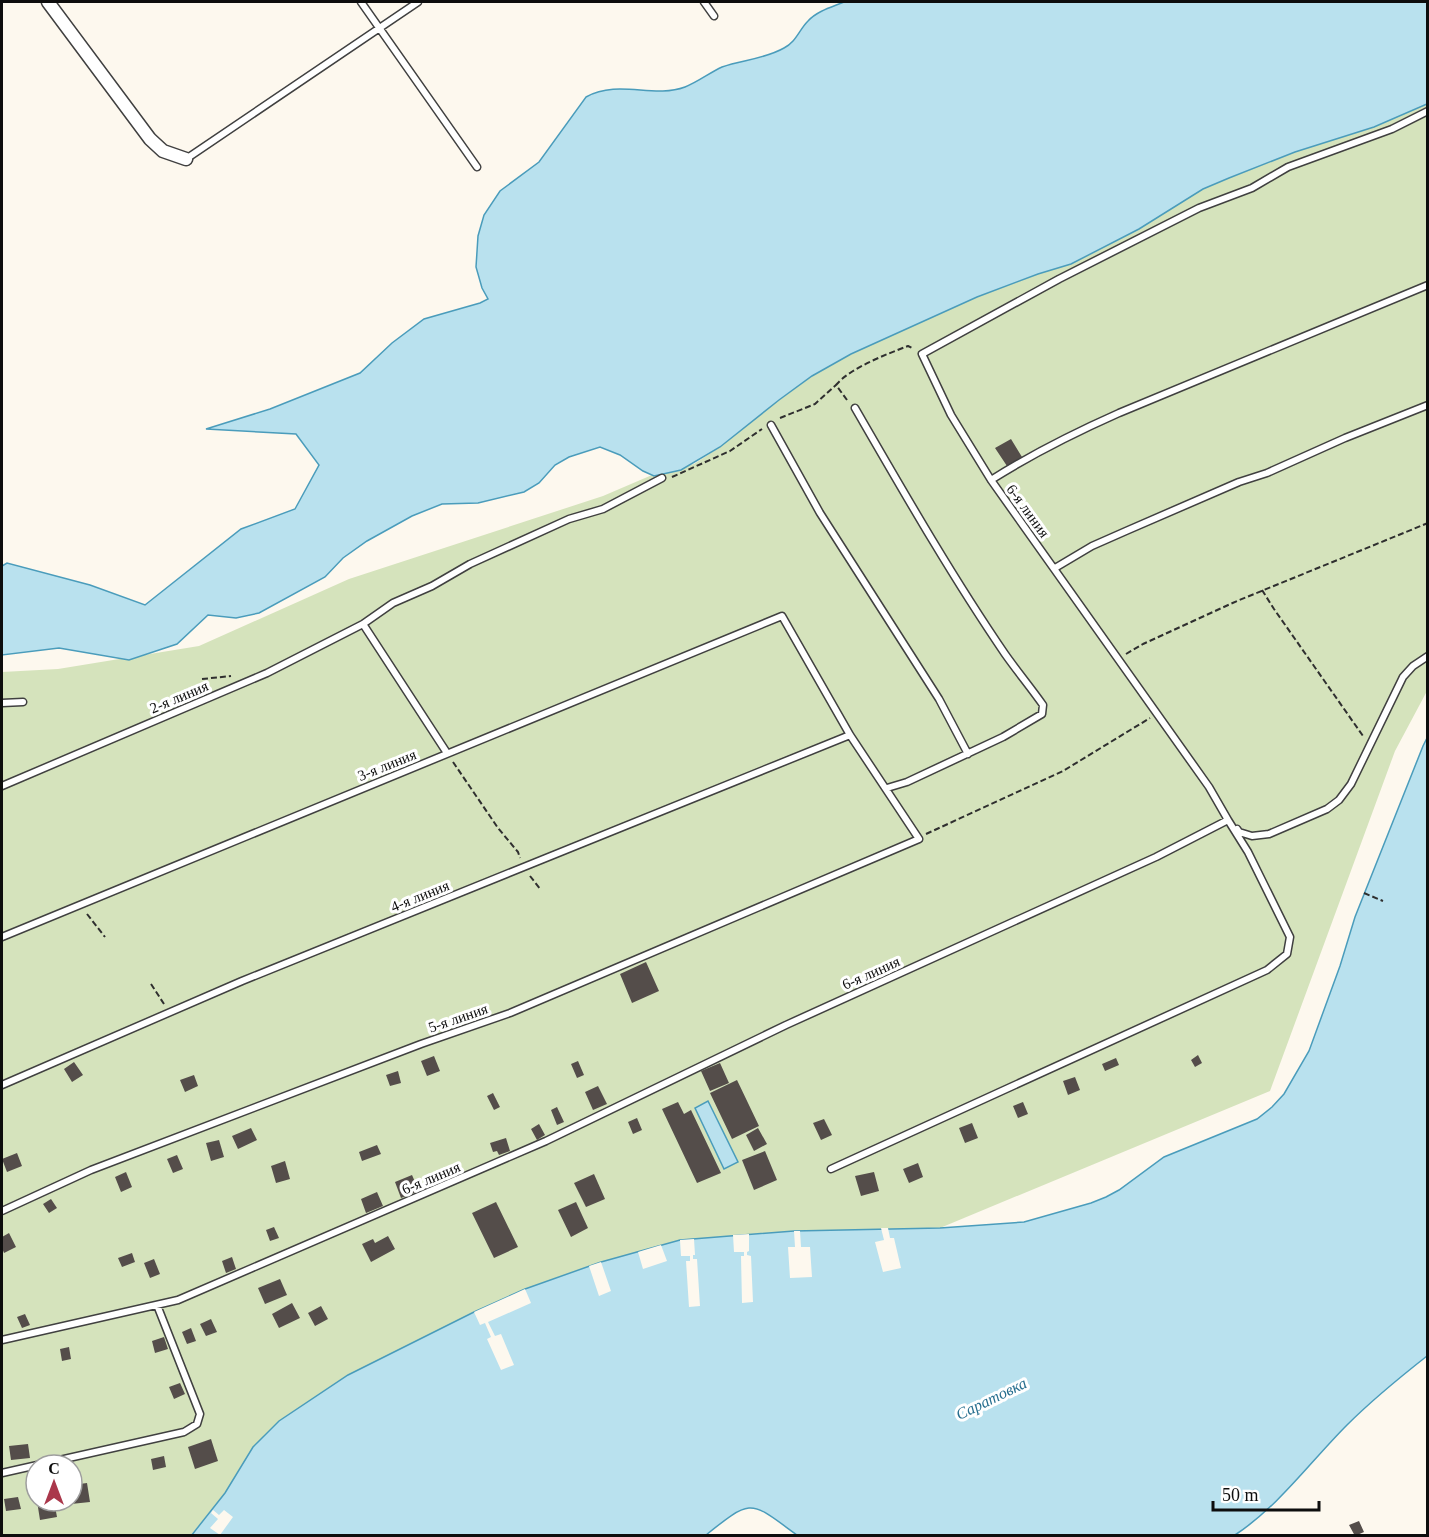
<svg xmlns="http://www.w3.org/2000/svg" width="1429" height="1537" font-family="'Times New Roman',serif">
<style>
.green{fill:#d5e3bc;fill-rule:evenodd}
.water{fill:#b9e1ee;stroke:#4a9cbb;stroke-width:1.5}
.pier{fill:#fdf8ee}
.building{fill:#544d4a}
.lines{fill:none;stroke-linecap:round;stroke-linejoin:round}
.lane-casing{stroke:#404040;stroke-width:9}
.street-casing{stroke:#404040;stroke-width:15}
.path{stroke:#2f2f2f;stroke-width:2;stroke-dasharray:6 3;stroke-linecap:butt}
.lane{stroke:#fff;stroke-width:6}
.street{stroke:#fff;stroke-width:12}
.labels{text-anchor:middle;stroke-width:6;stroke-linejoin:round;paint-order:stroke}
.street-label{font-size:15px;fill:#0d0d0d;stroke:#fff}
.water-label{font-size:16px;font-style:italic;fill:#266e8e;stroke:#fff}
</style>
<rect width="100%" height="100%" fill="#fdf8ee"/>
<!-- green -->
<path class="green" d="M1427,104V691L1395,751L1270,1091L940,1228L794,1231L680,1240L601,1262L525,1289L474,1312L348,1375L279,1421L242,1466L225,1493L191,1535L2,1536V672L58,669L199,646L349,579L603,496L652,475L694,464L720,447L779,400L812,376L851,354L977,297L1038,274L1071,264L1203,189L1229,178L1295,152L1374,127ZM36,1465H72V1501H36Z"/>
<!-- water -->
<path class="water" d="M844,2H1427V104L1374,127L1295,152L1229,178L1203,189L1139,229L1071,264L1038,274L977,297L851,354L812,376L779,400L720,447L681,470L654,476L643,471L620,455L600,447L569,457L555,465L539,483L524,492L478,503L442,504L412,516L367,541L343,558L325,577L259,613L236,618L208,615L177,644L129,660L59,648L2,655V566L7,563L90,585L145,605L241,529L295,509L319,465L296,434L206,429L270,409L360,373L392,343L424,319L480,303L488,299L482,288L476,267L478,236L484,215L500,191L539,162L586,97C619,79 653,99 685,87C698,82 709,73 722,67C742,60 765,59 784,48C796,42 799,30 808,21C817,11 832,7 844,2Z
M1427,738V1356C1399,1378 1372,1400 1347,1425C1310,1462 1279,1506 1235,1535H797C750,1501 753,1497 706,1535L191,1536L225,1493L253,1447L279,1421L348,1375L474,1312L525,1289L601,1262L680,1240L794,1231L940,1228L1024,1222L1091,1203L1106,1197L1119,1190L1164,1157L1257,1119L1272,1107L1284,1094L1309,1051L1340,966L1355,917L1423,746Z
M708,1101L738,1162L724,1169L695,1108Z"/>
<!-- pier -->
<path class="pier" d="M881,1228H888L890,1238H894L901,1268L883,1272L875,1242L884,1240Z
M794,1231H800L801,1247H810L812,1277L790,1278L788,1247H795Z
M749,1234V1251L747,1252V1255L751,1256L753,1302L742,1303L741,1256H744V1252H734L733,1235Z
M694,1239L695,1255H693V1259H697L700,1306L689,1307L686,1261H690V1256H681L680,1240Z
M661,1245L667,1261L643,1269L638,1252Z
M601,1262L611,1291L599,1296L589,1266Z
M525,1289L531,1303L488,1322L495,1336L501,1334L514,1365L501,1370L487,1339L491,1337L485,1323L480,1325L474,1312Z
M213,1510L219,1515L224,1510L233,1517L220,1535L210,1528L218,1519L211,1513Z"/>
<!-- building -->
<path class="building" d="M1011,439L1022,457L1007,466L995,448Z
M646,962L659,991L632,1003L620,974Z
M1198,1055L1202,1063L1195,1067L1191,1060Z
M434,1056L440,1071L427,1076L421,1061Z
M1116,1058L1119,1065L1105,1071L1102,1064Z
M578,1061L584,1075L577,1078L571,1064Z
M74,1062L83,1075L72,1082L64,1069Z
M720,1063L729,1083L710,1091L701,1071Z
M398,1071L401,1083L390,1086L386,1075Z
M194,1075L198,1086L185,1092L180,1080Z
M1075,1077L1080,1090L1068,1095L1063,1081Z
M737,1080L759,1126L732,1139L710,1093Z
M598,1086L607,1104L593,1110L585,1092Z
M493,1093L500,1107L494,1110L487,1096Z
M678,1102L684,1114L691,1110L721,1173L697,1183L662,1109Z
M1023,1102L1028,1114L1018,1118L1013,1106Z
M557,1107L564,1122L557,1125L551,1110Z
M637,1118L642,1130L633,1134L628,1122Z
M824,1119L832,1135L821,1140L813,1123Z
M972,1123L978,1138L965,1143L959,1128Z
M539,1124L545,1135L537,1140L531,1129Z
M251,1128L257,1140L238,1149L232,1136Z
M758,1128L767,1144L754,1151L746,1135Z
M506,1138L510,1151L499,1155L497,1151L493,1152L490,1143Z
M219,1140L224,1157L211,1161L206,1143Z
M377,1145L381,1154L362,1161L359,1152Z
M765,1151L777,1180L754,1190L742,1160Z
M17,1153L22,1166L7,1172L2,1159Z
M177,1155L183,1169L173,1173L167,1159Z
M285,1161L290,1179L276,1183L271,1166Z
M918,1163L923,1177L909,1183L903,1169Z
M126,1172L132,1187L121,1192L115,1177Z
M874,1172L879,1191L861,1196L855,1176Z
M594,1174L605,1199L586,1207L574,1183Z
M412,1175L419,1191L401,1198L395,1182Z
M377,1192L383,1206L366,1213L361,1199Z
M51,1199L57,1208L49,1213L43,1204Z
M496,1202L518,1247L494,1258L472,1213Z
M576,1202L588,1228L571,1237L558,1210Z
M274,1227L279,1238L270,1241L266,1230Z
M9,1233L16,1247L4,1253L2,1248V1237Z
M388,1236L395,1249L371,1262L362,1244L373,1239L375,1243Z
M132,1253L135,1262L122,1267L118,1258Z
M232,1257L236,1269L226,1273L222,1261Z
M154,1259L160,1274L150,1278L144,1263Z
M280,1279L287,1295L265,1304L258,1288Z
M292,1303L300,1318L279,1328L272,1314Z
M321,1306L328,1319L315,1326L308,1313Z
M25,1314L30,1325L22,1328L17,1317Z
M211,1319L217,1332L206,1336L200,1324Z
M191,1328L196,1341L187,1344L182,1332Z
M164,1337L168,1349L155,1353L152,1341Z
M69,1347L71,1359L62,1361L60,1349Z
M180,1383L185,1394L174,1399L169,1387Z
M211,1439L218,1461L195,1469L188,1447Z
M28,1444L30,1458L11,1460L9,1446Z
M164,1456L166,1467L153,1470L151,1459Z
M87,1483L90,1502L71,1504L72,1485Z
M18,1497L21,1509L6,1511L4,1499Z
M37,1501H54L57,1517L40,1520Z
M1359,1521L1364,1532L1355,1536L1349,1525Z"/>
<g class="lines">
<defs>
<path id="lane" d="M361,2L477,167
M704,2L714,16
M186,159L418,2
M855,408C903,491 951,575 1005,654C1017,671 1031,688 1043,705L1042,714L1003,737L907,782L887,788
M771,425L820,513L939,699L968,754
M991,480C1032,454 1074,433 1119,413L1428,285
M1055,568L1092,546L1126,531L1239,482L1267,473L1345,438L1428,405
M363,624L447,753
M2,703L23,702
M2,786L267,673L363,624L393,603L432,586L470,564L569,519L603,509L662,478
M1237,829L1239,832L1252,836L1269,834L1327,809L1339,800L1351,784L1403,677L1413,666L1428,656
M2,937L782,616L850,735L919,839L510,1013L421,1044L91,1170L2,1211
M2,1085L242,981L850,735
M831,1169L1267,970L1287,954L1290,937L1248,852L1228,820
M2,1340L178,1300L546,1141L786,1025L1156,857L1228,820L1209,787L991,480L951,415L922,354L1059,279L1199,208L1252,188L1288,167L1392,129L1428,111
M2,1473L184,1432L197,1424L200,1414L157,1305"/>
<path id="street" d="M48,2L150,139L163,151L186,159"/>
</defs>
<!-- lane casing -->
<use href="#lane" class="lane-casing"/>
<!-- street casing -->
<use href="#street" class="street-casing"/>
<!-- path -->
<path class="path" d="M847,400L836,385C850,368 887,354 908,346L914,349
M780,418L815,404L836,385
M672,477L730,451L762,429
M1262,590L1274,609L1363,736
M1126,654L1143,644L1237,601L1428,523
M202,679L231,676
M453,762L498,828L518,852L520,858
M926,834L1063,771L1150,718
M530,876L541,890
M1364,893L1383,901
M87,914L105,937
M151,984L164,1004"/>
<!-- lane -->
<use href="#lane" class="lane"/>
<!-- street -->
<use href="#street" class="street"/>
</g>
<g class="labels">
<!-- street labels -->
<g class="street-label">
<text transform="translate(1028 511) rotate(54)" y="5">6-я линия</text>
<text transform="translate(179 697) rotate(-23)" y="5">2-я линия</text>
<text transform="translate(387 765) rotate(-22)" y="5">3-я линия</text>
<text transform="translate(420 896) rotate(-22)" y="5">4-я линия</text>
<text transform="translate(871 973) rotate(-24)" y="5">6-я линия</text>
<text transform="translate(458 1018) rotate(-19)" y="5">5-я линия</text>
<text transform="translate(431 1178) rotate(-23)" y="5">6-я линия</text>
</g>
<!-- water labels -->
<g class="water-label">
<text transform="translate(991 1398) rotate(-26)" y="6">Саратовка</text>
</g>
</g>
<!-- border -->
<rect width="1429" height="1537" fill="none" stroke="#0d0d0d" stroke-width="6"/>
<!-- north arrow -->
<g transform="translate(54 1483)"><circle r="28" fill="#ffffff" stroke="#9e9e9e" stroke-width="1.5"/>
<path d="M0-4.5L10 22L0 15L-10 22Z" fill="#aa374b"/>
<text y="-9" font-size="16" font-weight="bold" text-anchor="middle" fill="#0d0d0d">С</text>
</g>
<!-- scale -->
<path d="M1213 1501v9h106v-9" fill="none" stroke="#0d0d0d" stroke-width="3"/>
<text x="1222" y="1501" font-size="18" fill="#0d0d0d" stroke="#ffffff" stroke-width="4.5" paint-order="stroke">50 m</text>
</svg>
